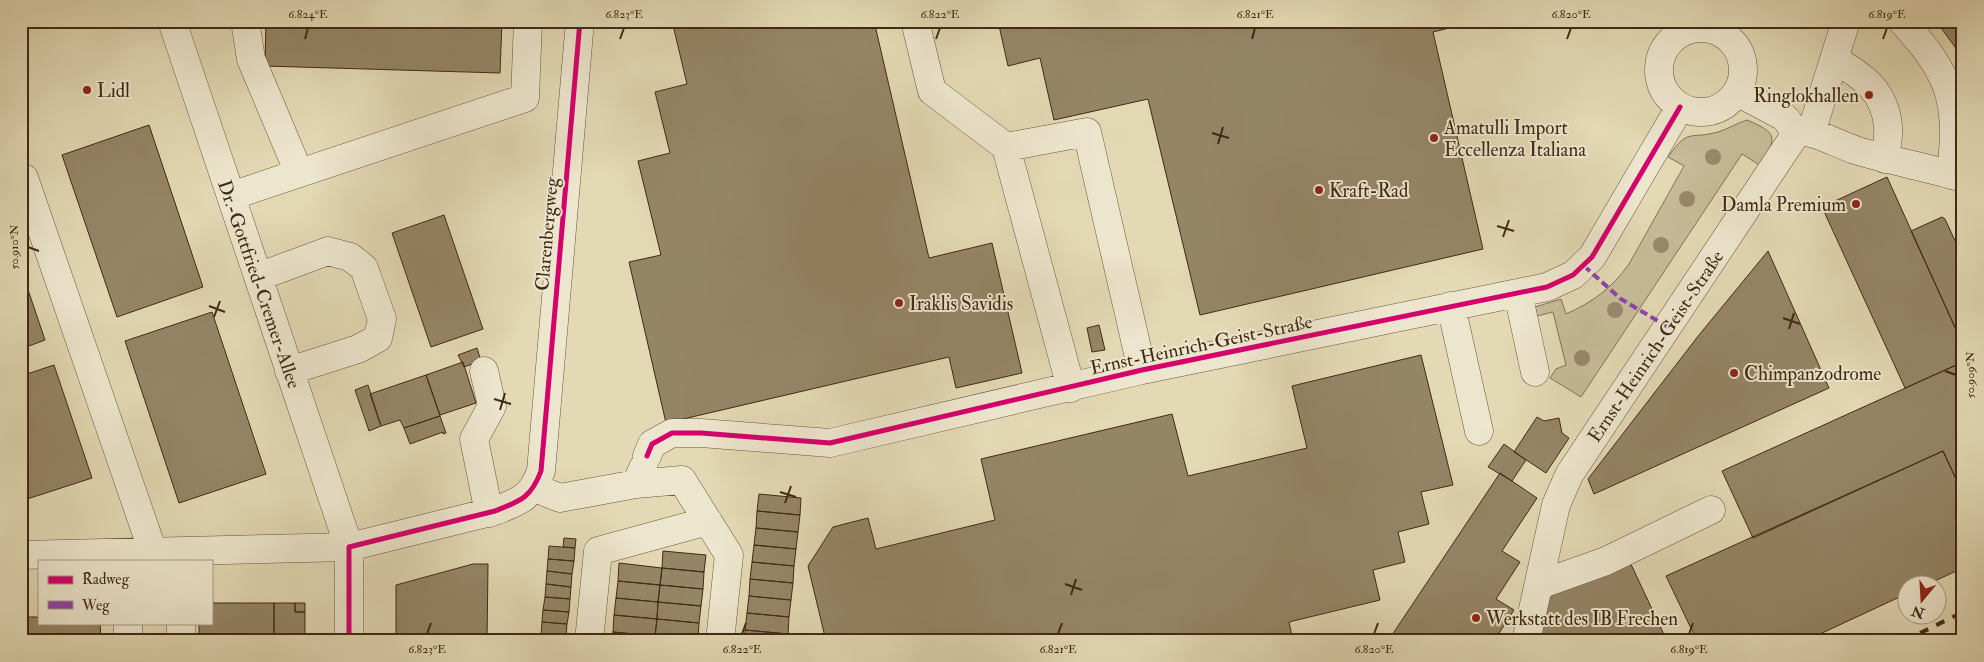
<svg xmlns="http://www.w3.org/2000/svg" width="1984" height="662" font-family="'IM FELL Double Pica',serif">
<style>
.green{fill:#c7bb99;stroke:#847256}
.building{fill:#958567;stroke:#402a14}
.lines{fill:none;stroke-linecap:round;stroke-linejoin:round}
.minor-casing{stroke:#69563c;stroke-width:29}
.minor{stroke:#ede6ce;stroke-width:28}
.rail{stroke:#402a14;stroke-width:4;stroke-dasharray:9 9;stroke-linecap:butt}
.quiet{stroke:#8e44ad;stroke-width:4;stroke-dasharray:8 4;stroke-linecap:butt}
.cycleway-casing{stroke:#ede6ce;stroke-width:8}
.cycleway{stroke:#d6006c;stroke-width:5}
.tree{fill:#98896b}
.ticks{fill:none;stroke:#402a14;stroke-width:2}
.poi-dot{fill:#8f2418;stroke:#ede6ce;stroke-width:2}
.labels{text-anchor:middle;stroke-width:4;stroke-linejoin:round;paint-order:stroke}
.poi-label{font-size:19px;fill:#402a14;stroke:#ede6ce;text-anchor:start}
.street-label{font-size:19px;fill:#402a14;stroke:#ede6ce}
.neatline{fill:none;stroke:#402a14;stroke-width:2}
.ticks-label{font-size:12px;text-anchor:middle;fill:#402a14}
</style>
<rect width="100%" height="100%" fill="#e3d9b4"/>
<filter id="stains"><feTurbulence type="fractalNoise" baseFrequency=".004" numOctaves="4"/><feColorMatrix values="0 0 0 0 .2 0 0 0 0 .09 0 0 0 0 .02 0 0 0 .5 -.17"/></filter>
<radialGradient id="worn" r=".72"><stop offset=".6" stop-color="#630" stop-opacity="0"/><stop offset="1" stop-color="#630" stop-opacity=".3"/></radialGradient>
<!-- green -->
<path class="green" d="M1747,120C1778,133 1777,137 1761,166L1742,154L1581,397L1550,378L1556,369L1566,365L1553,312L1537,316L1535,307L1561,299L1566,314C1593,302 1612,288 1629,264L1684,166L1668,157C1689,127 1689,140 1718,132C1728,129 1737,123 1747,120Z"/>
<!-- building -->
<path class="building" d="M266,21H502L500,73L265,66Z
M672,21H874L929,258L992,243L1022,373L956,388L949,357L666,423L629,262L661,255L638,161L670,153L655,92L687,84Z
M998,21H1478L1433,32L1483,249L1200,315L1148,99L1054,120L1040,58L1008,66Z
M1936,21H1963V61L1955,47Z
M149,125L203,287L117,317L62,155Z
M1887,177L1963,345V362L1905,388L1822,207Z
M444,215L483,329L431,347L392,233Z
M1942,217L1945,219L1963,258V345L1911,231Z
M1768,251L1829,388L1594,494L1588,479L1699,335Z
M21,269L45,340L21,349Z
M212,312L266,474L179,503L125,341Z
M1099,325L1105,350L1092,352L1087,328Z
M477,348L481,361L464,367L458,355Z
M1421,355L1453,485L1421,492L1429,524L1398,532L1405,562L1373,570L1380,600L1289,622L1293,641H826L808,566L833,527L868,518L876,549L995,520L981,459L1172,414L1188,476L1307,448L1292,386Z
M463,362L476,403L440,415L426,375Z
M1963,362V494L1943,451L1753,538L1722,471Z
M54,365L92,478L21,501V376Z
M426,375L440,416L404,428L400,420L381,426L370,394Z
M368,385L381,426L369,431L355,390Z
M440,416L446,433L443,434V432L410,444L404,428Z
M1537,417L1544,421L1559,418L1562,433L1569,438L1546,473L1514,452Z
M1504,444L1526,460L1512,481L1488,467Z
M1943,451L1963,494V568L1928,584H1906V594L1805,641H1697L1666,576Z
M1500,473L1537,498L1502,551L1520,562L1496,599L1514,610L1494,641H1388Z
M759,494L801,498L800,515L757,511Z
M757,511L800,515L798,532L756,528Z
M756,528L798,532L796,549L754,545Z
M564,538L576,539L575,548L563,547Z
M754,545L796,549L794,566L752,562Z
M549,546L575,548L574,561L548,559Z
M663,551L706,555L704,572L662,568Z
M548,559L574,561L572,574L547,571Z
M1629,560L1667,641H1540L1552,584Z
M752,562L794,566L793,583L750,579Z
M619,563L662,568L660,585L618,581Z
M473,564H488L487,641H396V585Z
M662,568L704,572L703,589L660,585Z
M547,571L572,574L571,587L546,584Z
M750,579L793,583L791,600L749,596Z
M618,581L660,585L658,602L616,598Z
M546,584L571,587L570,599L545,597Z
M660,585L703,589L701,606L658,602Z
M749,596L791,600L789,617L747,613Z
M545,597L570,599L569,612L543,610Z
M616,598L658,602L657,619L614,615Z
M658,602L701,606L699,623L657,619Z
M211,603H274V641H199V623H211Z
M274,603H295V612H305V641H274Z
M295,603H305V612H295Z
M543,610L569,612L567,624L542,622Z
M747,613L789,617L788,634L745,630Z
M614,615L657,619L655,636L613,632Z
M21,617H39V623H100L101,641H21Z
M657,619L699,623L698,640L655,636Z
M542,622L567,624L566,637L541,635Z
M745,630L788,634L787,641H744Z
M613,632L655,636V641H612Z
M541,635L566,637V641H540Z
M655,636L698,640L697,641H655Z"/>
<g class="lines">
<defs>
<path id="minor" d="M172,21L349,547V641
M245,21L251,59L299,173
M915,21L932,91L1006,147L1071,388
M1902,21C1952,76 1959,101 1951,174
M1659 70a42 42 0 1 1 84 0a42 42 0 1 1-84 0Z
M1834,60C1862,74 1886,93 1888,127C1889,137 1886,149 1885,159
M1793,131C1814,130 1835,143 1855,150C1890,161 1927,167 1963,178
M1811,133L1846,21
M1006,147L1087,132L1142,370
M24,178L153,552
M231,196L525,98L528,21
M258,277L328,251L350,257L364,268L382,319L378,338L358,349L289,371
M1518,293L1535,372
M1451,306L1479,431
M484,371L492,406L474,439L489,513
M647,456L652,444L672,433H701L830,443L1142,370L1547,287L1573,275L1592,257L1680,107
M636,484L682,480L729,555L720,641
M535,488L560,498L636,484L643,468
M21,555L349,547L495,511C520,501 531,498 541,471L580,21
M1539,585L1606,561L1711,510
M181,623V641
M128,641V623
M589,641L598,551L708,521
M1526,641L1556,505L1569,475L1793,138C1793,129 1791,124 1784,117L1737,92"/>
</defs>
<!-- minor casing -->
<use href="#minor" class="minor-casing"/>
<!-- minor -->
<use href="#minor" class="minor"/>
<!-- rail -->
<path class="rail" d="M1904,641L1963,612"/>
<!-- quiet -->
<path class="quiet" d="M1584,266L1621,299L1668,327"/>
<defs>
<path id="cycleway" d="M647,456L652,444L672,433H701L830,443L1142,370L1547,287L1573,275L1592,257L1680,107
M349,641V547L495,511C520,501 531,498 541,471L580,21"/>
</defs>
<!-- cycleway casing -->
<use href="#cycleway" class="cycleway-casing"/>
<!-- cycleway -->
<use href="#cycleway" class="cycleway"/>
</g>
<!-- trees -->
<g class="tree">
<circle cx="1713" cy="157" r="8"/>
<circle cx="1687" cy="199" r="8"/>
<circle cx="1661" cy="245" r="8"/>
<circle cx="1615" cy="310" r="8"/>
<circle cx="1582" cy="358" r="8"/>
</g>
<!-- ticks -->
<path class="ticks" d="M305,39L308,28M620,39L624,28M936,39L940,28M1252,39L1255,28M1567,39L1571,28M1883,39L1887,28M1212,133L1229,138M1218,144L1223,127M1497,226L1514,231M1503,237L1509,220M28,247L39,251M209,306L225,312M214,317L220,301M1783,318L1800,324M1789,329L1794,313M1945,371L1956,375M494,399L511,404M500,410L505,393M780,492L796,497M785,503L791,486M1065,584L1082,590M1071,595L1076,579M427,634L431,623M742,634L746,623M1058,634L1062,623M1374,634L1378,623M1689,634L1693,623"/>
<!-- markers -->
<g class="poi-dot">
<circle cx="87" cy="90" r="5"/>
<circle cx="1869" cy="95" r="5"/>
<circle cx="1434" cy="138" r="5"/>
<circle cx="1319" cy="190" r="5"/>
<circle cx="1856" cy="204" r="5"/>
<circle cx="899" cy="303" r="5"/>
<circle cx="1734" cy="373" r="5"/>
<circle cx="1476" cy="618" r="5"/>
</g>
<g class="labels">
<!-- poi labels -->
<g class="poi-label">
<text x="97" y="97">Lidl</text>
<text x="1859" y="102" text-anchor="end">Ringlokhallen</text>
<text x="1444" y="134">Amatulli Import<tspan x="1444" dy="22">Eccellenza Italiana</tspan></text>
<text x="1329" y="197">Kraft-Rad</text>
<text x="1846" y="211" text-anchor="end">Damla Premium</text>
<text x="909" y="310">Iraklis Savidis</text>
<text x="1744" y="380">Chimpanzodrome</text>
<text x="1486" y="625">Werkstatt des IB Frechen</text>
</g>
<!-- street labels -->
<g class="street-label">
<text transform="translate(546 234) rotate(-85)" y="7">Clarenbergweg</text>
<text transform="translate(260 284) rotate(71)" y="7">Dr.-Gottfried-Cremer-Allee</text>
<text transform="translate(1201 344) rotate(-12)" y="7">Ernst-Heinrich-Geist-Straße</text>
<text transform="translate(1655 346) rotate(-56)" y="7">Ernst-Heinrich-Geist-Straße</text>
</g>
</g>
<!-- margin -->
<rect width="1984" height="662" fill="none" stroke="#e3d9b4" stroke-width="55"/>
<!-- legend -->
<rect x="38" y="560" width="175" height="65" fill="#ede6ce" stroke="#a89b84"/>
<rect x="48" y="576" width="25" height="8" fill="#d6006c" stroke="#a89b84"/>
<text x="82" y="584" font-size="15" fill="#402a14">Radweg</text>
<rect x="48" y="601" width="25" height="8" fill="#8e44ad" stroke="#a89b84"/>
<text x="82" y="610" font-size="15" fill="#402a14">Weg</text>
<!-- north arrow -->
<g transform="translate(1922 600) rotate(198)"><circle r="24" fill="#ede6ce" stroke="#a89b84"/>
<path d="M0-4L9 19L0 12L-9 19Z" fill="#8f2418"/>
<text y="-8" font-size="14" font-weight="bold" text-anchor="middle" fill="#402a14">N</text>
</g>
<rect x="28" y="28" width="1928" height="606" class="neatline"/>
<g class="ticks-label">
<text x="308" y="18">6.824°E</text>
<text x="624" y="18">6.823°E</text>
<text x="940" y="18">6.822°E</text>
<text x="1255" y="18">6.821°E</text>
<text x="1571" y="18">6.820°E</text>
<text x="1887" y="18">6.819°E</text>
<text transform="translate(14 247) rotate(-90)" y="4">50.910°N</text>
<text transform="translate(1970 375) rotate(-90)" y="4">50.909°N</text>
<text x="427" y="653">6.823°E</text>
<text x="742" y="653">6.822°E</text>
<text x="1058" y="653">6.821°E</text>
<text x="1374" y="653">6.820°E</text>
<text x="1689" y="653">6.819°E</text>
</g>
<rect width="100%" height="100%" filter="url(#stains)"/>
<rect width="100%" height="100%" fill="url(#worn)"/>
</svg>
